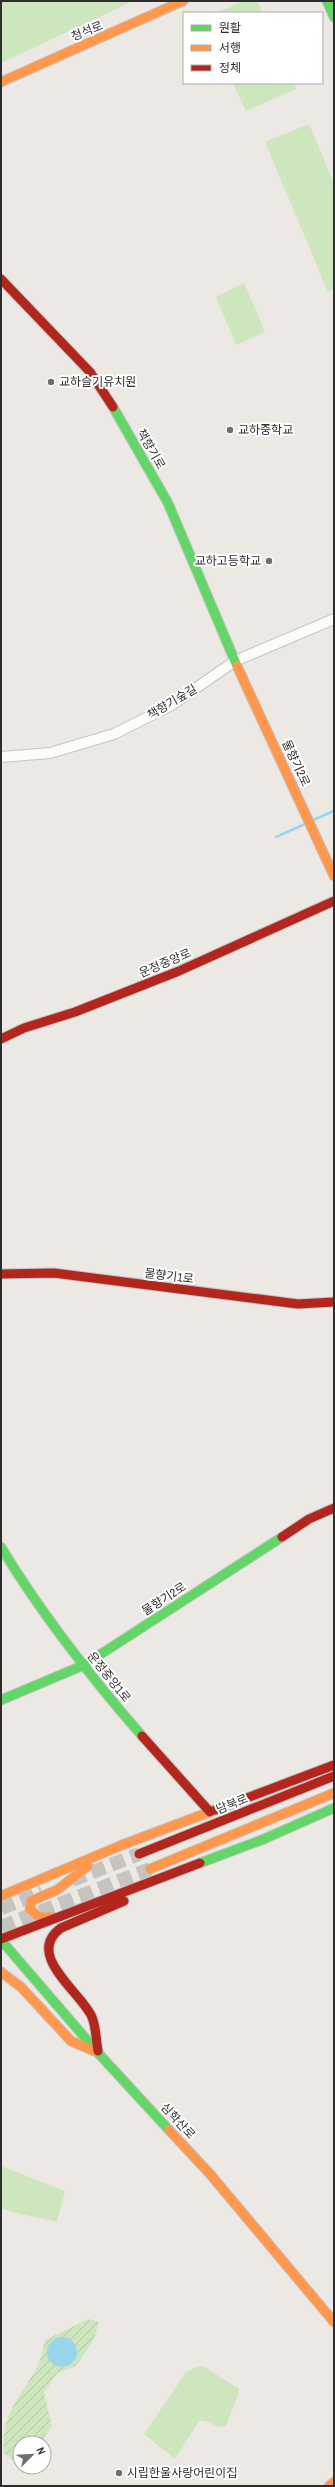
<svg xmlns="http://www.w3.org/2000/svg" width="335" height="2487" font-family="'Archivo Narrow','Noto Sans KR',sans-serif">
<style>
.grass{fill:#cee6be}
.garden{fill:url(#garden-furrows)}
.water{fill:#99d6ec}
.lines{fill:none;stroke-linecap:round;stroke-linejoin:round}
.stream{stroke:#99d6ec;stroke-width:2.5}
.secondary-tunnel{stroke:#c6c3c0;stroke-width:14;stroke-dasharray:14 7;stroke-linecap:butt}
.street-casing{stroke:#c5c4c5;stroke-width:12}
.fast-casing{stroke:#c5c4c5;stroke-width:11}
.slow-casing{stroke:#c5c4c5;stroke-width:11}
.jam-casing{stroke:#c5c4c5;stroke-width:11}
.street{stroke:#fcfcfb;stroke-width:10}
.fast{stroke:#63d668;stroke-width:9}
.slow{stroke:#ff974d;stroke-width:9}
.jam{stroke:#b3261e;stroke-width:9}
.poi-dot{fill:#706f6e;stroke:#fff;stroke-width:1.5}
.labels{text-anchor:middle;stroke-width:4;stroke-linejoin:round;paint-order:stroke}
.street-label{font-size:12px;fill:#2e2e2e;stroke:#fff}
.poi-label{font-size:12px;fill:#2e2e2e;stroke:#fff;text-anchor:start}
</style>
<defs>
<pattern id="garden-furrows" width="10" height="10" patternUnits="userSpaceOnUse"><rect width="10" height="10" fill="#cee6be"/><path d="M-1 1l2-2M0 10L10 0M9 11l2-2" fill="none" stroke="#b1c6a4"/></pattern>
</defs>
<rect width="100%" height="100%" fill="#ece8e4"/>
<!-- grass -->
<path class="grass" d="M1,1H133L1,63Z
M243,1H257L262,13H216Z
M233,83H294L296,89L246,111Z
M309,124L334,183V289L328,292L265,142Z
M244,283L265,332L236,345L216,297Z
M1,2166L65,2191L57,2222C38,2217 20,2215 1,2208Z
M199,2366L205,2367L239,2389V2392L226,2426C216,2430 210,2419 199,2421L175,2459L144,2434L186,2372Z"/>
<!-- garden -->
<path class="garden" d="M88,2319L99,2322L94,2339L76,2366L57,2373L44,2393L52,2426L40,2443H20V2465L4,2454C0,2413 20,2399 37,2367C41,2359 43,2349 45,2340Z"/>
<!-- water -->
<path class="water" d="M47 2352a15 15 0 1 1 30 0a15 15 0 1 1-30 0Z"/>
<g class="lines">
<!-- stream -->
<path class="stream" d="M313,820L334,811
M276,837L305,824"/>
<!-- secondary-tunnel -->
<path class="secondary-tunnel" d="M72,1880L139,1854
M1,1908L42,1892
M1,1927L150,1869"/>
<defs>
<path id="street" d="M1,757L50,753L114,734L170,706L235,661L334,619"/>
<path id="fast" d="M327,1L334,17
M113,407L168,503L237,666
M1,1547C42,1615 90,1676 142,1736
M1,1700L84,1665L282,1537
M200,1863L264,1839L334,1808
M1,1940L99,2054L169,2130"/>
<path id="slow" d="M1,82L183,1
M237,666L334,876
M150,1869L334,1793
M1,1896L122,1845L215,1810
M53,1917H39L30,1909L31,1901L57,1890L88,1866
M1,1972L21,1987L71,2041L94,2051
M169,2130L210,2174L334,2322
M329,2486L334,2482"/>
<path id="jam" d="M1,279L90,372L113,407
M1,1039L24,1028L75,1012L179,971L334,901
M1,1274L54,1273L298,1304L334,1302
M282,1537L309,1519L334,1508
M142,1736L210,1812
M215,1810L334,1765
M139,1854L334,1776
M1,1939L200,1863
M98,2051C96,2040 96,2024 91,2015C78,1990 25,1954 61,1928L124,1901"/>
</defs>
<!-- street casing -->
<use href="#street" class="street-casing"/>
<!-- fast casing -->
<use href="#fast" class="fast-casing"/>
<!-- slow casing -->
<use href="#slow" class="slow-casing"/>
<!-- jam casing -->
<use href="#jam" class="jam-casing"/>
<!-- street -->
<use href="#street" class="street"/>
<!-- fast -->
<use href="#fast" class="fast"/>
<!-- slow -->
<use href="#slow" class="slow"/>
<!-- jam -->
<use href="#jam" class="jam"/>
</g>
<!-- markers -->
<g class="poi-dot">
<circle cx="51" cy="382" r="4"/>
<circle cx="230" cy="430" r="4"/>
<circle cx="269" cy="561" r="4"/>
<circle cx="119" cy="2473" r="4"/>
</g>
<g class="labels">
<!-- street labels -->
<g class="street-label">
<text transform="translate(87 31) rotate(-22)" y="4">청석로</text>
<text transform="translate(151 449) rotate(60)" y="4">책향기로</text>
<text transform="translate(172 702) rotate(-31)" y="4">책향기숲길</text>
<text transform="translate(296 763) rotate(65)" y="4">물향기2로</text>
<text transform="translate(165 963) rotate(-23)" y="4">운정중앙로</text>
<text transform="translate(169 1276) rotate(7)" y="4">물향기1로</text>
<text transform="translate(164 1599) rotate(-33)" y="4">물향기2로</text>
<text transform="translate(109 1677) rotate(51)" y="4">운정중앙1로</text>
<text transform="translate(232 1804) rotate(-22)" y="4">남북로</text>
<text transform="translate(178 2121) rotate(47)" y="4">심학산로</text>
</g>
<!-- poi labels -->
<g class="poi-label">
<text x="59" y="386">교하슬기유치원</text>
<text x="238" y="434">교하중학교</text>
<text x="261" y="565" text-anchor="end">교하고등학교</text>
<text x="127" y="2477">시립한울사랑어린이집</text>
</g>
</g>
<!-- border -->
<rect width="335" height="2487" fill="none" stroke="#2e2e2e" stroke-width="4"/>
<!-- legend -->
<rect x="183" y="12" width="140" height="72" fill="#ffffff" stroke="#ababab"/>
<rect x="191" y="25" width="20" height="6" fill="#63d668" stroke="#ababab"/>
<text x="219" y="32" font-size="12" fill="#2e2e2e">원활</text>
<rect x="191" y="45" width="20" height="6" fill="#ff974d" stroke="#ababab"/>
<text x="219" y="52" font-size="12" fill="#2e2e2e">서행</text>
<rect x="191" y="65" width="20" height="6" fill="#b3261e" stroke="#ababab"/>
<text x="219" y="72" font-size="12" fill="#2e2e2e">정체</text>
<!-- north arrow -->
<g transform="translate(32 2455) rotate(66)"><circle r="19" fill="#ffffff" stroke="#ababab"/>
<path d="M0-3L7 15L0 10L-7 15Z" fill="#706f6e"/>
<text y="-6" font-size="11" font-weight="bold" text-anchor="middle" fill="#2e2e2e">N</text>
</g>
</svg>
